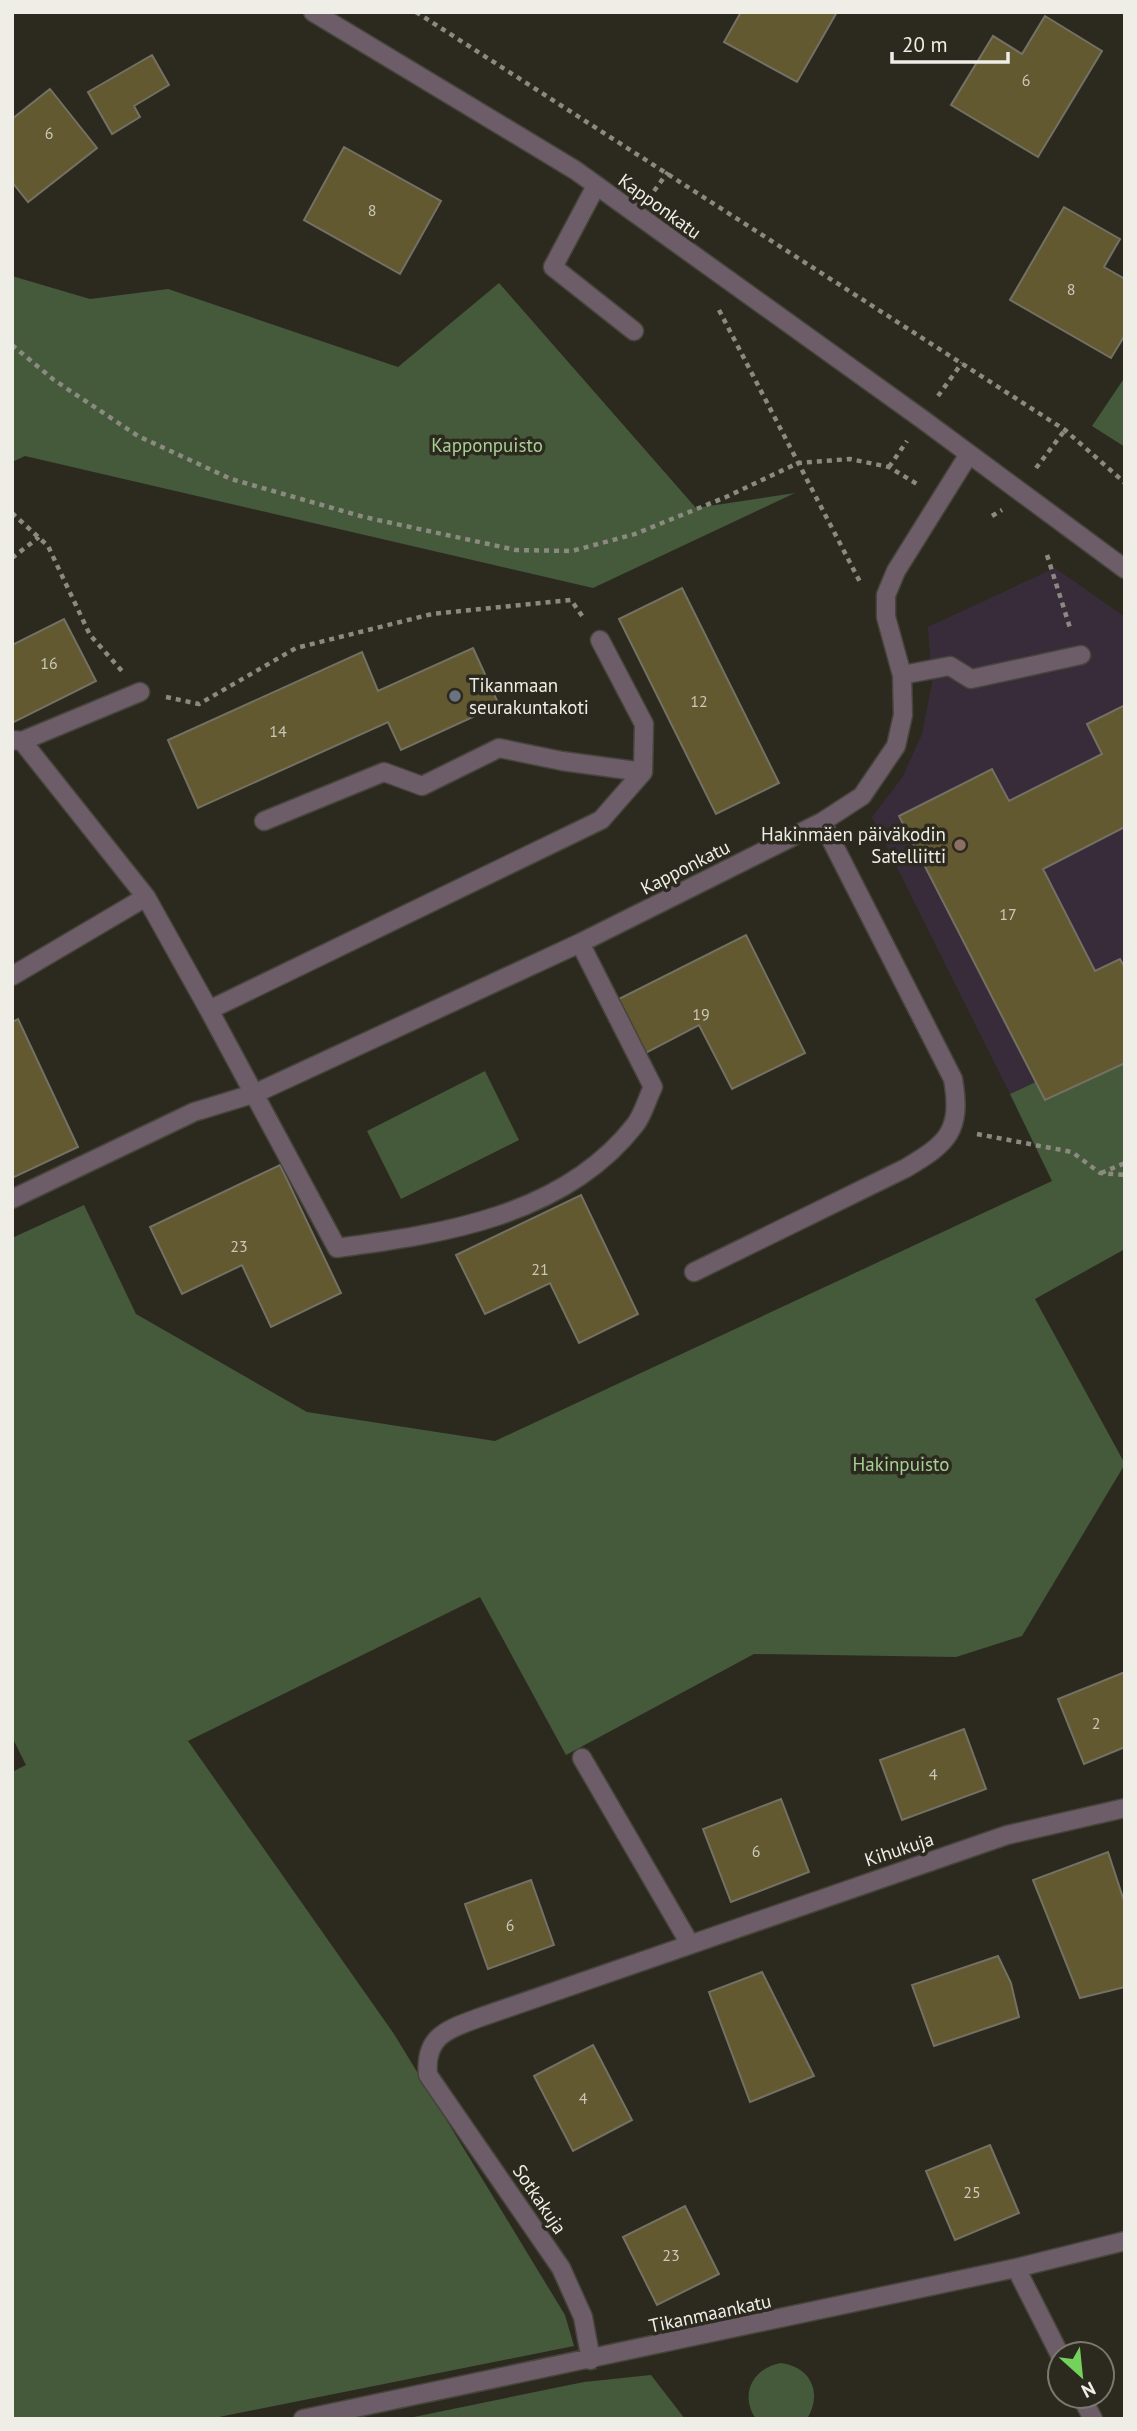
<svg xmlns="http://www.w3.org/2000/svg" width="1137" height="2431" font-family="'PT Sans',sans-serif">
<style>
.commercial{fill:#382c3a}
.green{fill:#45593b}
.building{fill:#625931;stroke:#747164;stroke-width:2}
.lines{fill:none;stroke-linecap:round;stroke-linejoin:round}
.minor-casing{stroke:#47453b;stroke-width:21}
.path{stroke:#8b8a81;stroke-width:4.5;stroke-dasharray:5 5;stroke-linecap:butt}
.minor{stroke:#6c5d69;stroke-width:18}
.worship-dot{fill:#6b7280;stroke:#2c2a1f;stroke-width:2.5}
.education-dot{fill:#8d6e63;stroke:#2c2a1f;stroke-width:2.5}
.labels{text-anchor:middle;stroke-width:7;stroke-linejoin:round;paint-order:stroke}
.number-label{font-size:16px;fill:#cbc8b9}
.street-label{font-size:19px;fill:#eeede6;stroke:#2c2a1f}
.park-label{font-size:19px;fill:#a8cf95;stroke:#2c2a1f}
.poi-label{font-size:19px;fill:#eeede6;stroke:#2c2a1f;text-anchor:start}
</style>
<rect width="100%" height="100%" fill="#2c2a1f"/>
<!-- commercial -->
<path class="commercial" d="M1055,568L1125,617V1040L1010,1094L872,817L902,778L922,734L932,683L928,627Z"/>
<!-- green -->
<path class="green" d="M12,276L90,299L168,289L398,367L499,283L696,508L795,493L593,588L25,456L12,462Z
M1125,377V447L1092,426Z
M1125,1040V1249L1035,1299L1125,1464L1022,1636L956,1657L754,1654L566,1755L480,1597L188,1741L394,2034L565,2315L574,2346L209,2419H12V1772L26,1765L12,1737V1238L84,1205L136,1314L307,1412L495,1441L1052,1181L1010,1094Z
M485,1071L519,1140L401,1199L367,1131Z
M781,2363C811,2367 823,2393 807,2419H756C739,2394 753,2368 781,2363Z
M651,2375L685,2419H404L584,2382Z"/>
<!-- building -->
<path class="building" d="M741,12H837L797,82L724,42Z
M1045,16L1102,51L1038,157L951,105L993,36L1022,54Z
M152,55L169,85L134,106L140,117L112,134L88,92Z
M50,89L97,148L28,202L12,182V119Z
M344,147L441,201L400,274L304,220Z
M1064,207L1120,239L1104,267L1125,279V335L1111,358L1010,300Z
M682,588L779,783L716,814L619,619Z
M64,619L96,681L12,723V645Z
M473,648L499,705L401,750L388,722L198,808L168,740L362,652L378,691Z
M1125,705V827L1043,869L1095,971L1120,959L1125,968V1063L1045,1100L899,816L992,769L1009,801L1102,754L1087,724Z
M746,935L805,1053L732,1089L699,1025L638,1057L611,1003Z
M18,1019L78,1147L12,1178V1022Z
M280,1165L341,1293L271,1327L242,1265L182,1294L150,1227Z
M581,1195L638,1314L579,1343L550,1283L485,1314L456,1255Z
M1125,1672V1747L1084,1764L1058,1699Z
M964,1729L986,1789L902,1820L880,1760Z
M781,1799L809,1872L731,1902L703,1829Z
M1108,1852L1125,1904V1987L1080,1998L1033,1880Z
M531,1880L554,1945L488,1969L465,1904Z
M998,1956L1011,1983L1019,2017L934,2046L912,1985Z
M762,1972L814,2076L750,2102L709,1992Z
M593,2045L632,2120L573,2151L534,2076Z
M990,2145L1019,2213L955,2240L926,2171Z
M685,2206L719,2274L657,2305L623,2237Z"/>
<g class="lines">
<defs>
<path id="minor" d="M313,12L575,170L922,419L1125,569
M596,186L553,267L634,331
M902,675L950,666L971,679L1081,655
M12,740L22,741L146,897
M22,741L140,692
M264,821L384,772L422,786L499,748L562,761L643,772
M580,943L653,1087C647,1099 643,1115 635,1125C564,1216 443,1234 337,1248L209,1010L601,820L643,772L644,724L600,640
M12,976L146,897L209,1010
M12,1199L194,1112L256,1093L580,943L822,822L862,796L896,746L903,715L902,675L886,617V595L896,571L969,454
M694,1272L906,1168C948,1143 962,1131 953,1079L822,822
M582,1758L690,1944
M1016,2268L1060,2355
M591,2360L583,2317L561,2268L428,2075C424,2035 449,2029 481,2017L1007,1835L1125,1808
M1081,2396L1093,2419
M303,2419L1016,2268L1125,2241"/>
</defs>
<!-- minor casing -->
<use href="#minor" class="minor-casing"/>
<!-- path -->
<path class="path" d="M416,12L1065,430L1125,483
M654,191L668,172
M719,310L860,582
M12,345L54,380L138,436L231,479L364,517L516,550L572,551L635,534L726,497L798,463L850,459L889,467L917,484
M938,396L962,363
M889,467L907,441
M1036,468L1065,430
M12,513L48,546L90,635L122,671
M992,516L1002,510
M1047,555L1071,631
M12,558L39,537
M166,697L199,704L296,648L432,614L571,600L585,620
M977,1134L1072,1152L1100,1173L1125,1175
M1101,1173L1125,1163"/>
<!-- minor -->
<use href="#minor" class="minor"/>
</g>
<!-- markers -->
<circle class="worship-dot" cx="455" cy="696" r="7"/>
<circle class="education-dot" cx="960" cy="845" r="7"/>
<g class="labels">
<!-- number labels -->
<g class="number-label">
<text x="1026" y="86">6</text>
<text x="49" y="139">6</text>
<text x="372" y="216">8</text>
<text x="1071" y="295">8</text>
<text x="49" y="669">16</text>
<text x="699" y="707">12</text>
<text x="278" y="737">14</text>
<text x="1008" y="920">17</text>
<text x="701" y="1020">19</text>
<text x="239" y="1252">23</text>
<text x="540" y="1275">21</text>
<text x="1096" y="1729">2</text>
<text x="933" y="1780">4</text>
<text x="756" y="1857">6</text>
<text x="510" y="1931">6</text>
<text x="583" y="2104">4</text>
<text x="972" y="2198">25</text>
<text x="671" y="2261">23</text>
</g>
<!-- street labels -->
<g class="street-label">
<text transform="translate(660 206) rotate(36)" y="7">Kapponkatu</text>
<text transform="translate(685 867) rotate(-27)" y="7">Kapponkatu</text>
<text transform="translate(899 1849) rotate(-18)" y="7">Kihukuja</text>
<text transform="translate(540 2199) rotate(56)" y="7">Sotkakuja</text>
<text transform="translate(710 2313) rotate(-12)" y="7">Tikanmaankatu</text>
</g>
<!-- park labels -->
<g class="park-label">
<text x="487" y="452">Kapponpuisto</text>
<text x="901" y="1471">Hakinpuisto</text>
</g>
<!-- poi labels -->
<g class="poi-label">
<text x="469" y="692">Tikanmaan<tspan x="469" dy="22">seurakuntakoti</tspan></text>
<text x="946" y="841" text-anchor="end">Hakinmäen päiväkodin<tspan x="946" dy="22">Satelliitti</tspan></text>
</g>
</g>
<!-- border -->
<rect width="1137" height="2431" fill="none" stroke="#eeede6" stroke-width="28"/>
<!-- north arrow -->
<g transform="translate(1081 2375) rotate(153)"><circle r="33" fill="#2c2a1f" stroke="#7a786f" stroke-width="2"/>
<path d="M0-5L12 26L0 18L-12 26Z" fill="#74d25c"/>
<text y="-10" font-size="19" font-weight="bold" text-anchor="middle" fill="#eeede6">N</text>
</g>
<!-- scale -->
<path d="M892 52v10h116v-10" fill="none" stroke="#eeede6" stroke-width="3.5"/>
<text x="902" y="52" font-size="21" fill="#eeede6" stroke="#2c2a1f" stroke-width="5" paint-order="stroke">20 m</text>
</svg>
